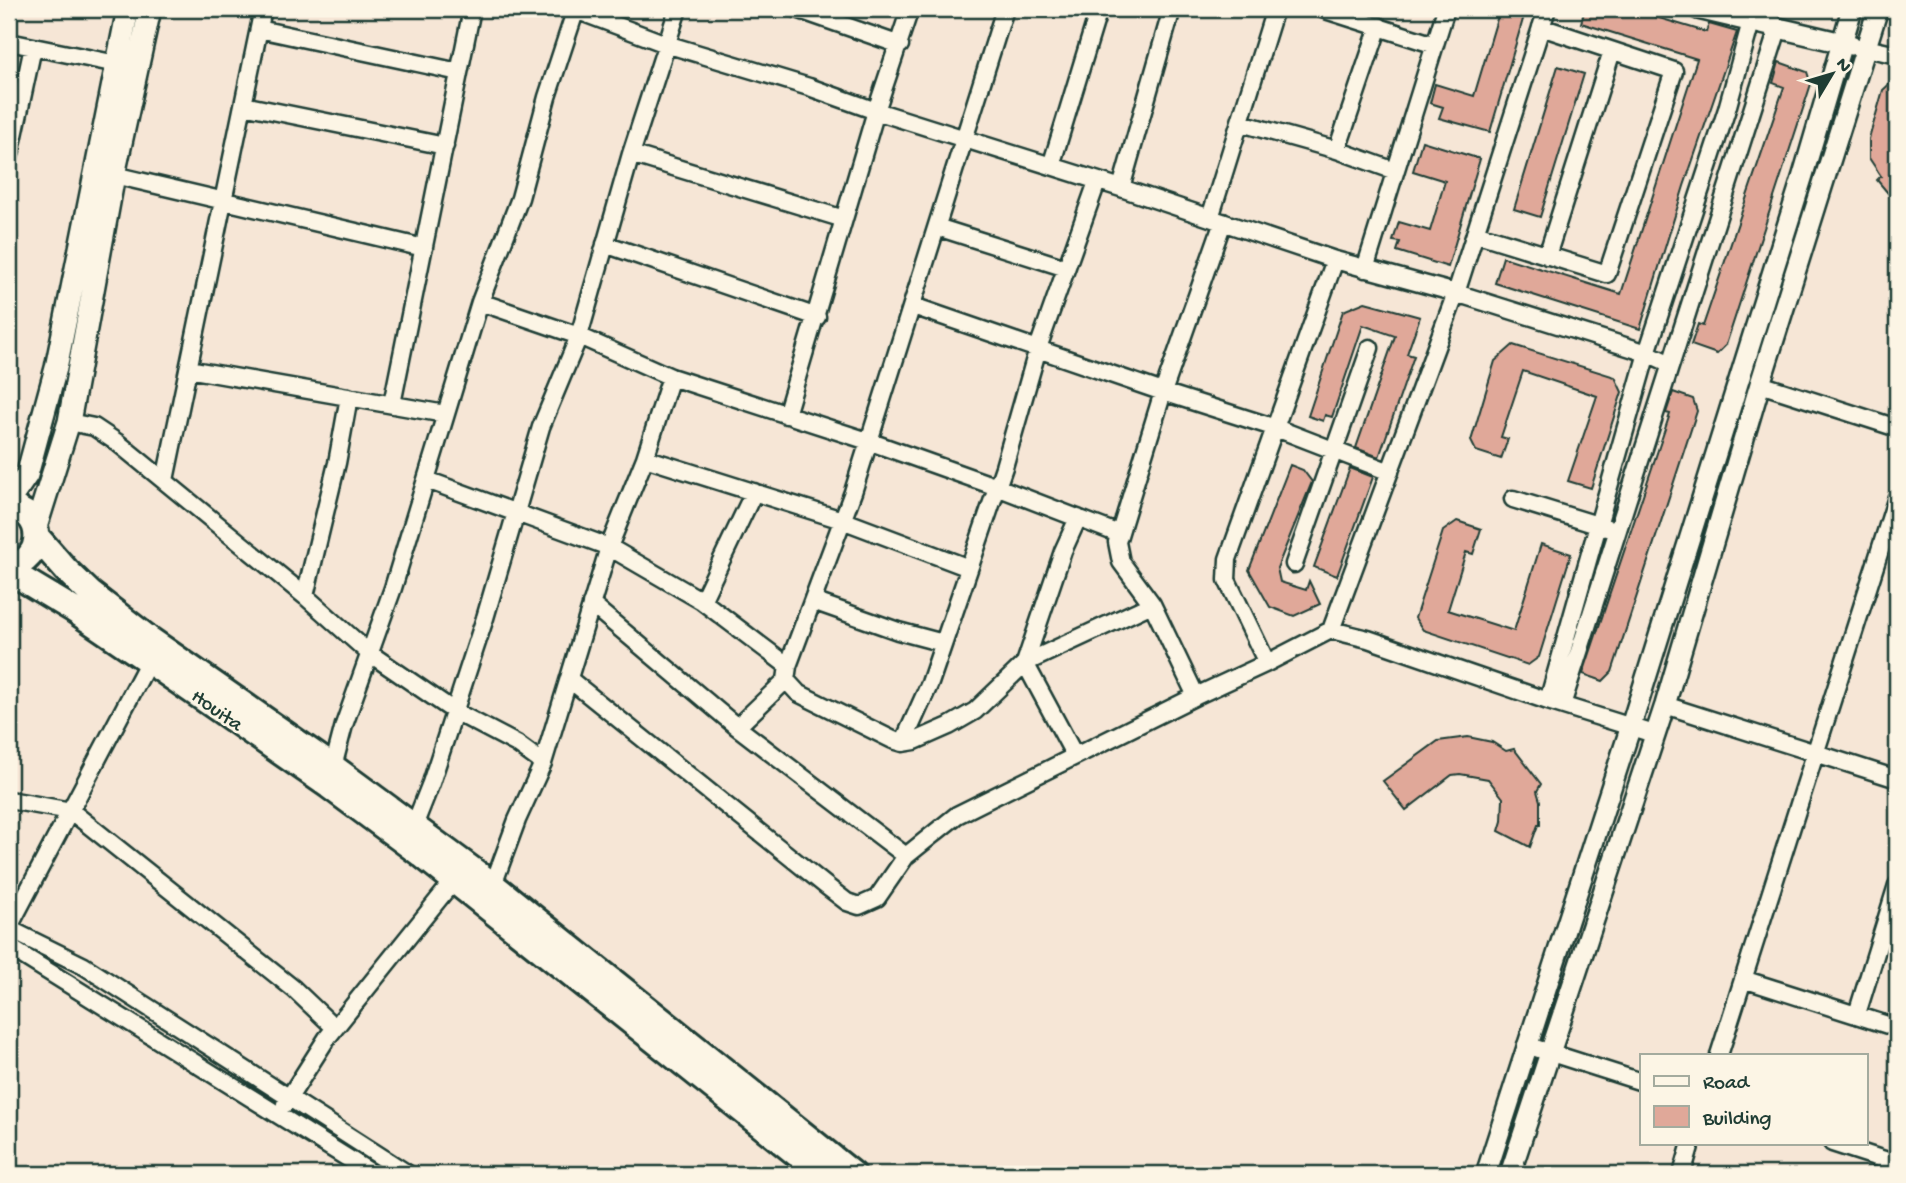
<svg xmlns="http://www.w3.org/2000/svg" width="1906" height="1183" font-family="'Gochi Hand',sans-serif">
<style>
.building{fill:#e0a899;stroke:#1f3d34;stroke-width:2}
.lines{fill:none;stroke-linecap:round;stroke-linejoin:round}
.minor-casing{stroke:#1f3d34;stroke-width:21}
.tertiary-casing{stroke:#1f3d34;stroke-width:24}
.secondary-casing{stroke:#1f3d34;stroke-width:26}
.primary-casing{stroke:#1f3d34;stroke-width:30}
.minor{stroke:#fcf5e5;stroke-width:16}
.tertiary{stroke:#fcf5e5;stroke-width:19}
.secondary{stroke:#fcf5e5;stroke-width:21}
.primary{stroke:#fcf5e5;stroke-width:24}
.labels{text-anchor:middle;stroke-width:5;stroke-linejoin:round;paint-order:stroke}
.street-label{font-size:21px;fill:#1f3d34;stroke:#fcf5e5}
</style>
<rect width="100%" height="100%" fill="#f6e6d6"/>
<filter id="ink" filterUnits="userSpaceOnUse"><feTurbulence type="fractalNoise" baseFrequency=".0143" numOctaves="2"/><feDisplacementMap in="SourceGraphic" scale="14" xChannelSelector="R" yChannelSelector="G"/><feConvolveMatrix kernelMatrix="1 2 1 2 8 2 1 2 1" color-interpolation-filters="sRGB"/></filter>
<g filter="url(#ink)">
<!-- building -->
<path class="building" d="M1500,9H1526L1490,132L1439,118L1443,107L1430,103L1435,84L1474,96Z
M1585,9H1629L1706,32L1709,24L1737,32L1684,186L1640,329L1495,283L1503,257L1621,294L1697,59L1581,23Z
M1779,62L1807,72L1811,84L1726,345L1717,354L1691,345L1698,324L1703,326L1784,87L1773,83Z
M1558,66L1584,74L1540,217L1514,209Z
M1897,77V204L1877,180L1881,176L1869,158V139L1883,90Z
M1422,141L1480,159L1448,267L1397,251L1400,242L1393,241L1399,222L1430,231L1445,181L1413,171Z
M1365,302L1420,317L1407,354L1414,356L1379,457L1356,448L1395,336L1363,325L1332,417L1325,415L1323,421L1308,416L1343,311Z
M1513,345L1615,377L1622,392L1591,488L1568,481L1597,396L1523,371L1501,437L1508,439L1501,459L1476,451L1471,441L1495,361Z
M1673,392L1693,399L1697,411L1612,672L1603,681L1583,674L1670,414L1666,413Z
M1290,465L1303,470L1312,482L1277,568L1280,582L1306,590L1309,581L1320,604L1294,616L1270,607L1249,570Z
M1350,468L1373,477L1337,576L1314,567Z
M1457,521L1481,529L1473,554L1466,552L1448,610L1514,631L1541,544L1571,554L1539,657L1528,665L1423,630L1415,618L1443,531Z
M1468,737L1492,742L1506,751L1514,749L1541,784L1537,791L1540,801V825H1538L1530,847L1499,831L1502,821L1503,798L1488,779L1460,774L1452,775L1406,810L1383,781L1438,741Z"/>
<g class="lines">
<defs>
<path id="minor" d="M573,9L666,44L809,87L876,111L1121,188L1335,260L1456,293L1647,353L1671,364
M797,9L900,45
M1005,9L853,492L788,666L786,680L798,693L893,740L903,743L930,683L1004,467L1038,348L1097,182
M1322,9L1435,45
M259,29L459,72
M9,42L117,64
M1866,48L1897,55
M243,105L445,146
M1241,123L1337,150L1395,171
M1337,150L1379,26
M631,154L844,219
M9,159L33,47
M1051,166L1099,9
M114,175L424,248
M1121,188L1172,9
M1210,218L1275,9
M937,227L1066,268
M1475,233L1607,274L1674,71L1541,27
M605,244L817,317
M1547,256L1612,51
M1365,269L1446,9
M480,302L579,336L671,377L868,441L997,487L1119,534
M913,306L1163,392L1276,428L1390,472
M188,369L445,414
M1760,384L1897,428
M392,404L472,9
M786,415L876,111L910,9
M69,422L94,427L118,443L305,596L369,653L454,711L517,744L543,763
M645,458L842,520L969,568
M165,480L263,9
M427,480L609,547L702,601L788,666
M1513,499L1607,528
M1294,564L1370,348
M305,596L337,463L349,397
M702,601L754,492
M813,601L898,631L943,643
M591,604L737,727L906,856
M1331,630L1456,293L1547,9
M1267,663L1227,580L1228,559L1335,260
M569,679L825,885L847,902L859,906L877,898L906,856L957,815L1196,696L1152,604L1121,562L1117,542L1163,392L1223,222
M1196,696L1267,663L1331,630L1368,639L1548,701L1654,734
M1548,701L1647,353L1727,109L1751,22L1757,15
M1562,705L1778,29L1763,9
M1665,705L1897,779
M737,727L786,680
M903,743L915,741L949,726L975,711L1025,663L1152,604
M1075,756L1025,663L1063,551L1078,518
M333,767L344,725L393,588L480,302L520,198L547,97L576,9
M9,800L71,811L294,989L335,1028
M414,826L431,783L485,618L541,427L579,336L631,154L678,9
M493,885L517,820L543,763L609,547L645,458L671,377
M9,927L149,661
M9,929L84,966L408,1174
M9,947L373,1174
M1743,979L1897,1028
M1857,1014L1897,885
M1526,1045L1642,1082
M1719,1055L1897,497
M285,1104L327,1038L454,880
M1832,1143L1897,1164
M1682,1174L1691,1143"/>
<path id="tertiary" d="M1698,9L1851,45
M1486,1174L1631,726L1803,175L1852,9
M1510,1174L1665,705L1760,384L1878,9"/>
<path id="secondary" d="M9,501L27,475L56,368L128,9
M36,527L69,422L114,175L150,9"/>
<path id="primary" d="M9,508C45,509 46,562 9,566
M37,537L66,570L90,593L148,638L333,767L493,885L853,1174
M9,571L74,610L149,661L329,786L422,855L822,1174"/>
</defs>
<!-- minor casing -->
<use href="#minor" class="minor-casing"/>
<!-- tertiary casing -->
<use href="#tertiary" class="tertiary-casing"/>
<!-- secondary casing -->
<use href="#secondary" class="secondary-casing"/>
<!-- primary casing -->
<use href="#primary" class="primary-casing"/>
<!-- minor -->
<use href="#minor" class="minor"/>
<!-- tertiary -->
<use href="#tertiary" class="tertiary"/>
<!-- secondary -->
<use href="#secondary" class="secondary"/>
<!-- primary -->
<use href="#primary" class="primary"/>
</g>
</g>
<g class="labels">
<!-- street labels -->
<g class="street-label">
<text transform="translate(218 709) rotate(35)" y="7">Houita</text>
</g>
</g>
<!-- margin -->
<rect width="1906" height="1183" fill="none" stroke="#fcf5e5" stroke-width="35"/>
<rect x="18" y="18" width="1871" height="1148" fill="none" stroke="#1f3d34" stroke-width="2.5" filter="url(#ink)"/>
<!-- legend -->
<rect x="1640" y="1054" width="228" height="91" fill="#fcf5e5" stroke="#a4ab9e" stroke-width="2"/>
<rect x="1654" y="1076" width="35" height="10" fill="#fcf5e5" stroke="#a4ab9e" stroke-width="2"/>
<text x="1703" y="1088" font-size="21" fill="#1f3d34">Road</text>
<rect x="1654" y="1106" width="35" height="21" fill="#e0a899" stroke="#a4ab9e" stroke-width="2"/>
<text x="1703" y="1124" font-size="21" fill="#1f3d34">Building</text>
<!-- north arrow -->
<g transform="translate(1832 74) rotate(52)" stroke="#fcf5e5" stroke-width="5" paint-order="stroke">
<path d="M0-5L12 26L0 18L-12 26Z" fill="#1f3d34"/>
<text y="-10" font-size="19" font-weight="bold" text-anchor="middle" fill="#1f3d34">N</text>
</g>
</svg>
